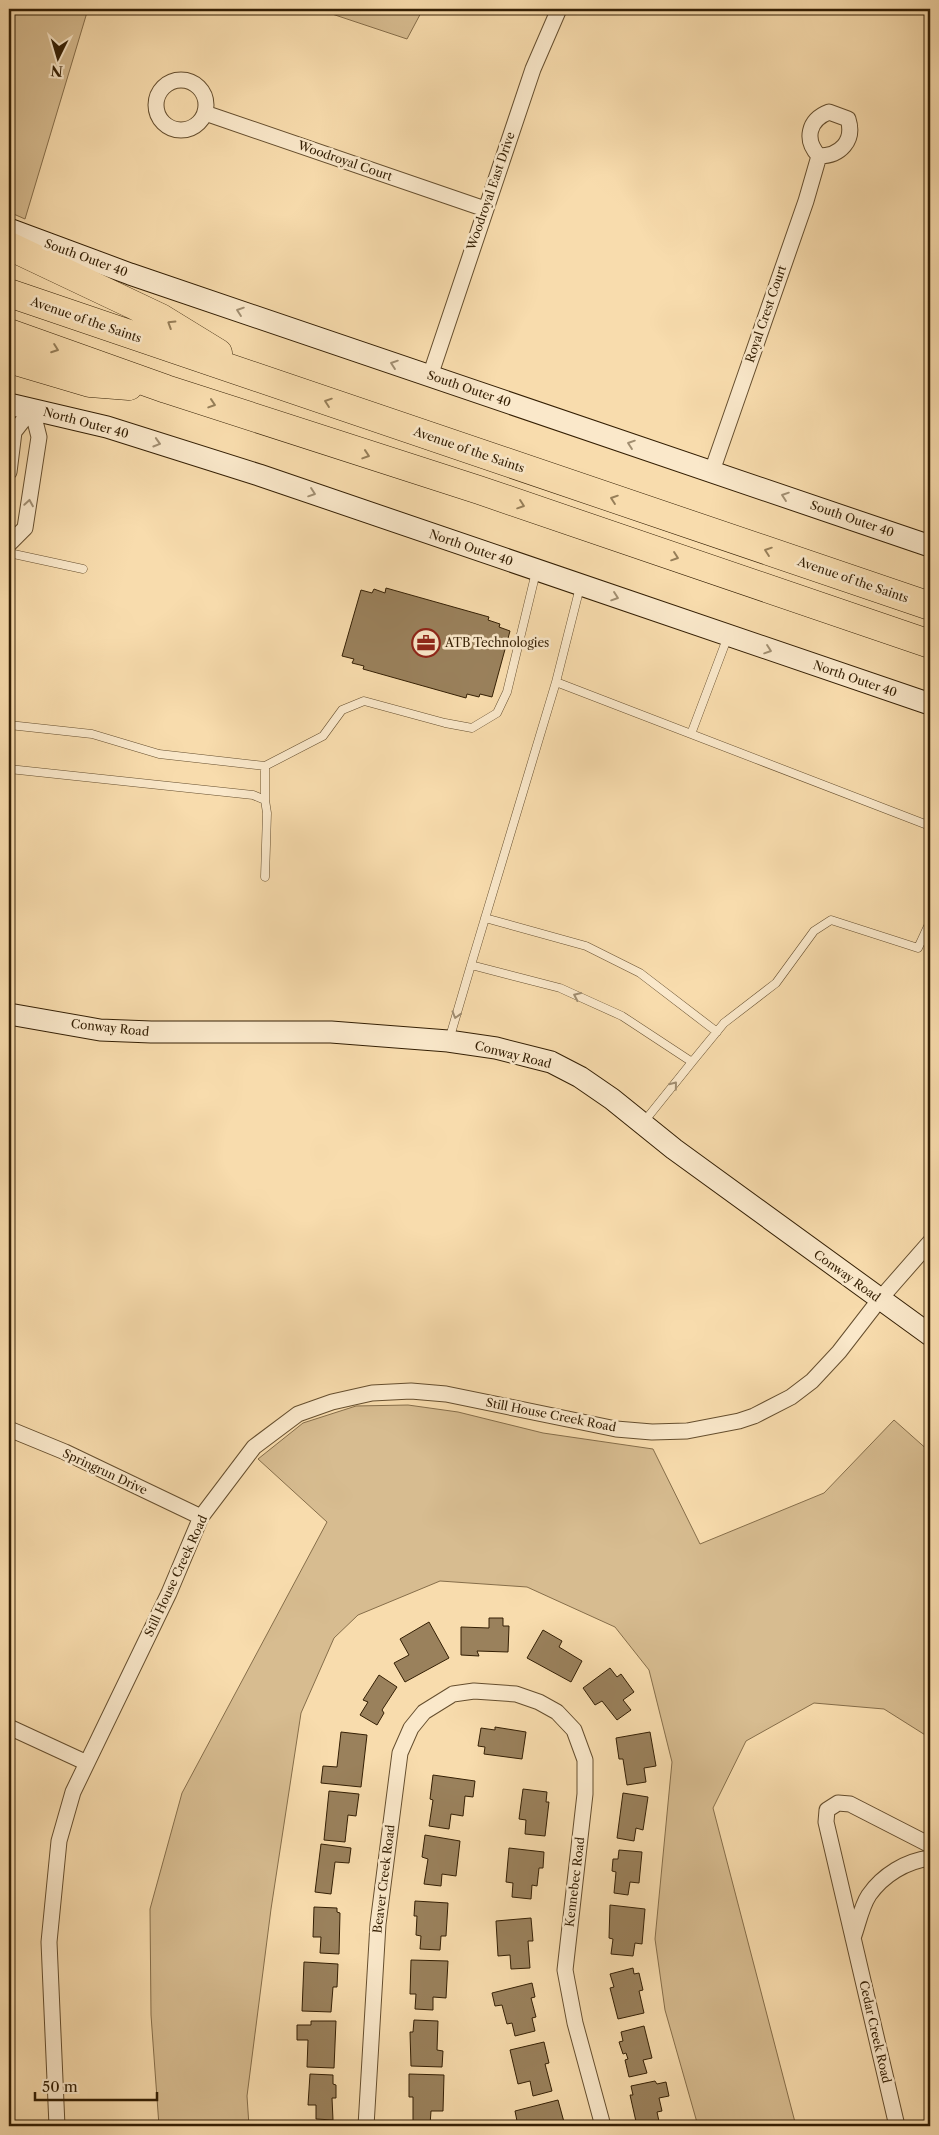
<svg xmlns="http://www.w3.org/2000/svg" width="939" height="2135" font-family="'Libre Caslon Text',serif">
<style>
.green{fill:#d7bc90;stroke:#866e4a}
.building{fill:#9a815c;stroke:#341f04}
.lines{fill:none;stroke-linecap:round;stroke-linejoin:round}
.lane-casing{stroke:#654e2e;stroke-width:9}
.street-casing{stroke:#654e2e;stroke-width:17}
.secondary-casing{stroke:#341f04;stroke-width:23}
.highway-casing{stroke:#341f04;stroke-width:29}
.lane{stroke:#fae8ca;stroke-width:8}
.street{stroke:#fae8ca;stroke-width:15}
.secondary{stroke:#fae8ca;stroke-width:21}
.highway{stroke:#f8dcad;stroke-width:28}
.oneway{stroke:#a18e71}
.oneway2{stroke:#967e58}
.labels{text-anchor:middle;stroke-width:5;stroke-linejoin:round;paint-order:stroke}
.street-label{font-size:12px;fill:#341f04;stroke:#fae8ca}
.poi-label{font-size:12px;fill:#341f04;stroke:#fae8ca;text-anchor:start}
</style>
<rect width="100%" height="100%" fill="#f8dcad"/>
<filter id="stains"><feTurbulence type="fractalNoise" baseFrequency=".004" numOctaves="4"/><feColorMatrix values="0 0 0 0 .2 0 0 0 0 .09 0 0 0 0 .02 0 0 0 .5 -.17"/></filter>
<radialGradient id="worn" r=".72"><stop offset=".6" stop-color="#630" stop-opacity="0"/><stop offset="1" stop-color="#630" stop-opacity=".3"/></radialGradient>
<!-- green -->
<path class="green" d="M9,9H88L25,219L9,212Z
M317,9H423L407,39Z
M408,1405L458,1412L543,1433L653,1449L700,1544L824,1493L894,1420L930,1452V1738L884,1709L814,1703L746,1741L713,1808L796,2126H698L665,2010L655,1939L672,1762L649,1670L615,1627L527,1587L440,1581L358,1615L334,1638L301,1713L271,1909L247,2096L249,2126H159L151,2015L150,1909L182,1793L327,1522L258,1459L303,1423L356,1406Z"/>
<!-- building -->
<path class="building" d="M386,588L489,617L488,620L500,624L499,627L510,631L492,697L480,694L479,697L467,694L466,698L363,669L364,666L352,663L354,659L342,656L361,590L372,593L374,589L385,593Z
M489,1618H503V1626H509L508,1652L477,1651L479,1656L461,1655V1627L489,1628Z
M429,1622L449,1658L405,1682L394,1663L409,1655L400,1639Z
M543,1630L562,1641L559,1647L582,1661L571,1682L527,1658Z
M610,1668L617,1677L621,1674L634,1692L623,1700L631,1710L617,1720L602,1701L595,1705L583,1688Z
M379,1675L397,1687L382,1710L384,1713L377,1725L360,1715L368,1702L363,1700Z
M495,1727L526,1732L522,1759L484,1754L485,1747L478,1746L481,1728L495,1730Z
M341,1732L367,1735L361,1787L321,1783L323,1766L337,1767Z
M650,1732L656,1766L644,1768L646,1782L627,1785L623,1759H619L616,1738Z
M433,1775L475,1781L473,1797L465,1796L463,1816L451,1814L449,1829L429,1826L433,1800L430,1799Z
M523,1789L547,1792L546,1802H549L545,1836L525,1834L526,1820L519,1819Z
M329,1791L359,1794L356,1816L348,1815L345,1842L324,1840Z
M623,1793L648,1797L643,1830L636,1828L634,1841L617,1838Z
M425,1835L460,1841L456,1876L442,1874L441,1886L424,1884L428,1859L422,1857Z
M321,1844L351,1848L349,1863L335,1862L331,1894L315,1892Z
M509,1848L544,1852L543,1868H539L537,1886L532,1885L531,1899L512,1897L513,1883L506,1882Z
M619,1850L642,1852L639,1883L630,1882L628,1895L614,1893L616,1872L612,1871L613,1859H618Z
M415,1901L448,1903L446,1936H441L440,1950L420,1949L421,1936L416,1935L417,1916H414Z
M610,1905L645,1909L642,1944L635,1943L633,1956L611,1954L613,1939L609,1938Z
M314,1907L337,1908V1912L340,1913L339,1954L320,1953L321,1937H313Z
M531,1918L533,1941H528L530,1968L511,1969L510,1955L498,1956L496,1921Z
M411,1960L448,1961L446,1998L433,1997V2010L415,2009L416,1994H410Z
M304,1962L338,1964L337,1987H333L331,2012L302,2011Z
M633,1968L634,1974L639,1973L643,1990L639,1991L644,2013L618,2019L610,1988L614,1987L610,1974Z
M532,1983L535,1997L531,1998L536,2017L532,2018L535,2031L515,2036L512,2023L507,2024L502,2005L495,2006L492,1993Z
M414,2020L438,2021L437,2050L443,2051L442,2067L411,2066L410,2032H413Z
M311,2021H336L334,2068L307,2067L308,2040H297V2025H311Z
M644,2026L652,2058L643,2060L647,2073L629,2077L625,2060L628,2059L626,2053L623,2054L619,2042L623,2041L621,2032Z
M544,2042L549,2063L545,2064L552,2091L533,2096L530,2081L518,2084L510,2050Z
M310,2074L333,2075V2084L336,2085V2098H332L333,2120L316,2119V2105H308Z
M409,2074L444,2075L443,2111H431L430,2125H413V2097H409Z
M655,2081L657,2084L666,2082L669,2096L659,2098L662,2111L657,2112L660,2126H637L630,2095H633L631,2086Z
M558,2100L564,2122L558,2124L559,2126H518L515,2111Z"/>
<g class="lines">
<defs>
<path id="lane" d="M9,553L83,569
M556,682L580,587
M9,725L92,734L159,754L265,766V800
M691,734L728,636
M265,766L323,736L342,710L364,701L445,723L472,728L497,713L507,692L536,572
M9,769L253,795L265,800L267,813L265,877
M485,918L586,946L640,973L717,1032
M471,965L556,682L930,826
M449,1040L471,965L560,988L622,1016L692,1062L643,1123
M692,1062L724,1023L776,983L814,931L831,920L918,948L930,922"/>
<path id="street" d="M156 105a25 25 0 1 1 50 0a25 25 0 1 1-50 0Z
M205,113L485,209
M430,376L533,69L559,9
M712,471L806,201L819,156C804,140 808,120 829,112L848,119C855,141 840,156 819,156
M9,472L14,432L32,409
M9,540L10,543L25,528L39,437L32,409
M9,1429L65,1452L201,1517
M9,1727L87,1763
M853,1938C858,1925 861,1907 869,1895C883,1875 906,1861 930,1858
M57,2126L49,1942L59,1841L73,1792L169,1593L201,1517L254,1447L298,1414L332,1402L372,1393L411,1391L446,1394L616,1429L652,1432L687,1431L739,1421L754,1416L791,1397L812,1381L839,1352L880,1299L930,1242
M366,2126L378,1924L400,1753L411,1728L424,1712L453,1694L474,1691L516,1694L539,1702L557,1712L574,1730L585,1760V1794L565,1970L575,2023L603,2126
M897,2126L826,1822L827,1810L838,1803L850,1804L930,1845"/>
<path id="secondary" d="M9,229L130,274L930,546
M9,404L107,427L259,475L930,704
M9,1014L100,1030L151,1032H331L448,1041L496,1048L551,1062L580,1077L612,1099L674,1149L930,1335"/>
<path id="highway" d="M9,246L161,318L218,353
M9,293L930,606
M9,333L166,389L479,490L930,644
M9,359L90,383L129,386"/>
</defs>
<!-- lane casing -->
<use href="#lane" class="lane-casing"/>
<!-- street casing -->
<use href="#street" class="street-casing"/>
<!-- secondary casing -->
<use href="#secondary" class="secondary-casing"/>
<!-- highway casing -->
<use href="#highway" class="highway-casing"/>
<!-- lane -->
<use href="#lane" class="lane"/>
<!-- street -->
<use href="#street" class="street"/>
<!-- secondary -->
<use href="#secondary" class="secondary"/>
<!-- highway -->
<use href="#highway" class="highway"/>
</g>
<!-- one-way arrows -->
<defs><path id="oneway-chevron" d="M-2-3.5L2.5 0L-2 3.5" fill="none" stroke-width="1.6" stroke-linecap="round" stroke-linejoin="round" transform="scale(1.25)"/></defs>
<g class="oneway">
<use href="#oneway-chevron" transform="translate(240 311) rotate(-161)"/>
<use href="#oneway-chevron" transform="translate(394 364) rotate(-161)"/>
<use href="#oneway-chevron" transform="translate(157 443) rotate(17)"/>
<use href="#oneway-chevron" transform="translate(631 444) rotate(-161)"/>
<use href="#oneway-chevron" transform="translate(312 493) rotate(19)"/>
<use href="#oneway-chevron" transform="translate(785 496) rotate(-161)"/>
<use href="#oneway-chevron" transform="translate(29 503) rotate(-81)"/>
<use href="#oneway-chevron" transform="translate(615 597) rotate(19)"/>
<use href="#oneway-chevron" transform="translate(768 650) rotate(19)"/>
<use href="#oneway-chevron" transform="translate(577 996) rotate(-155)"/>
<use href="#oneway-chevron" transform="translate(456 1015) rotate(107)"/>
<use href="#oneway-chevron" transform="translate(674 1085) rotate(-51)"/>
</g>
<g class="oneway2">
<use href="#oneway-chevron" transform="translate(171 324) rotate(-148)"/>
<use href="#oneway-chevron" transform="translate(55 349) rotate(20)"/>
<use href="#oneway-chevron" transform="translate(328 402) rotate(-161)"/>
<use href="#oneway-chevron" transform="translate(212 404) rotate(18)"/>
<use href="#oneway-chevron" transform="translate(366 455) rotate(18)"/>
<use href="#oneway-chevron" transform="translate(614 499) rotate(-161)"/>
<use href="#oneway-chevron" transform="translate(521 505) rotate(19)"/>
<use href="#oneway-chevron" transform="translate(768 551) rotate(-161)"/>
<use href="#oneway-chevron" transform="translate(675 557) rotate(19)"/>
</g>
<!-- icons -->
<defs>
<symbol id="office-ring" viewBox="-11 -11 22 22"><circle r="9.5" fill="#fae8ca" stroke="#8f2418" stroke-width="1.5"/><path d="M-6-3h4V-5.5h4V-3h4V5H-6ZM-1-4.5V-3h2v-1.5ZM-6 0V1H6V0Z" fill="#8f2418"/></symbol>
</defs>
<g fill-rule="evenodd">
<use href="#office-ring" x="410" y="627" width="32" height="32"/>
</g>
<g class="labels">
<!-- street labels -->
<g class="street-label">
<text transform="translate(345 161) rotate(19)" y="4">Woodroyal Court</text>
<text transform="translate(491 191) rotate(-71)" y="4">Woodroyal East Drive</text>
<text transform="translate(86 258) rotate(20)" y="4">South Outer 40</text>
<text transform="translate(766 314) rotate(-71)" y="4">Royal Crest Court</text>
<text transform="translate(86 320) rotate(19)" y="4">Avenue of the Saints</text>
<text transform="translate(469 389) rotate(19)" y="4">South Outer 40</text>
<text transform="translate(86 423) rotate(15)" y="4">North Outer 40</text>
<text transform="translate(469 450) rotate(19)" y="4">Avenue of the Saints</text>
<text transform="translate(852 519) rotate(19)" y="4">South Outer 40</text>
<text transform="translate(471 548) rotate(19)" y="4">North Outer 40</text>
<text transform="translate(853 580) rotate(19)" y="4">Avenue of the Saints</text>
<text transform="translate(855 679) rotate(19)" y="4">North Outer 40</text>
<text transform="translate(110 1028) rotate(6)" y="4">Conway Road</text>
<text transform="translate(513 1055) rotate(14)" y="4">Conway Road</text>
<text transform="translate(847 1276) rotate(36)" y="4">Conway Road</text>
<text transform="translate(551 1415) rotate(11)" y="4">Still House Creek Road</text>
<text transform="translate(105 1472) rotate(25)" y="4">Springrun Drive</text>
<text transform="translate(176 1576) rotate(-65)" y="4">Still House Creek Road</text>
<text transform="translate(384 1879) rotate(-83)" y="4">Beaver Creek Road</text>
<text transform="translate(575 1882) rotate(-83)" y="4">Kennebec Road</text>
<text transform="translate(875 2032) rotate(77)" y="4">Cedar Creek Road</text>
</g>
<!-- poi labels -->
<g class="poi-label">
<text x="445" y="647">ATB Technologies</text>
</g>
</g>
<!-- margin -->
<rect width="939" height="2135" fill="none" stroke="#f8dcad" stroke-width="30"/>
<rect x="10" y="10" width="919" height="2115" fill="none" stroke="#341f04" stroke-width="2.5"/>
<rect x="15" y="15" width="909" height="2105" fill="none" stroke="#341f04"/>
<!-- north arrow -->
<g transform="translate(58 58) rotate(185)" stroke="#fae8ca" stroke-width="4" paint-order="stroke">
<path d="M0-4L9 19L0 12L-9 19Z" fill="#341f04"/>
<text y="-8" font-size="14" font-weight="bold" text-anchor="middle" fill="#341f04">N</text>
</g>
<!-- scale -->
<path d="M35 2092v8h122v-8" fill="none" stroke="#341f04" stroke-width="2.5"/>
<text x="42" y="2092" font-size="15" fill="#341f04" stroke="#fae8ca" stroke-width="4" paint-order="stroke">50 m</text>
<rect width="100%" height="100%" filter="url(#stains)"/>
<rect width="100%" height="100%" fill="url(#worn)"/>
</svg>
